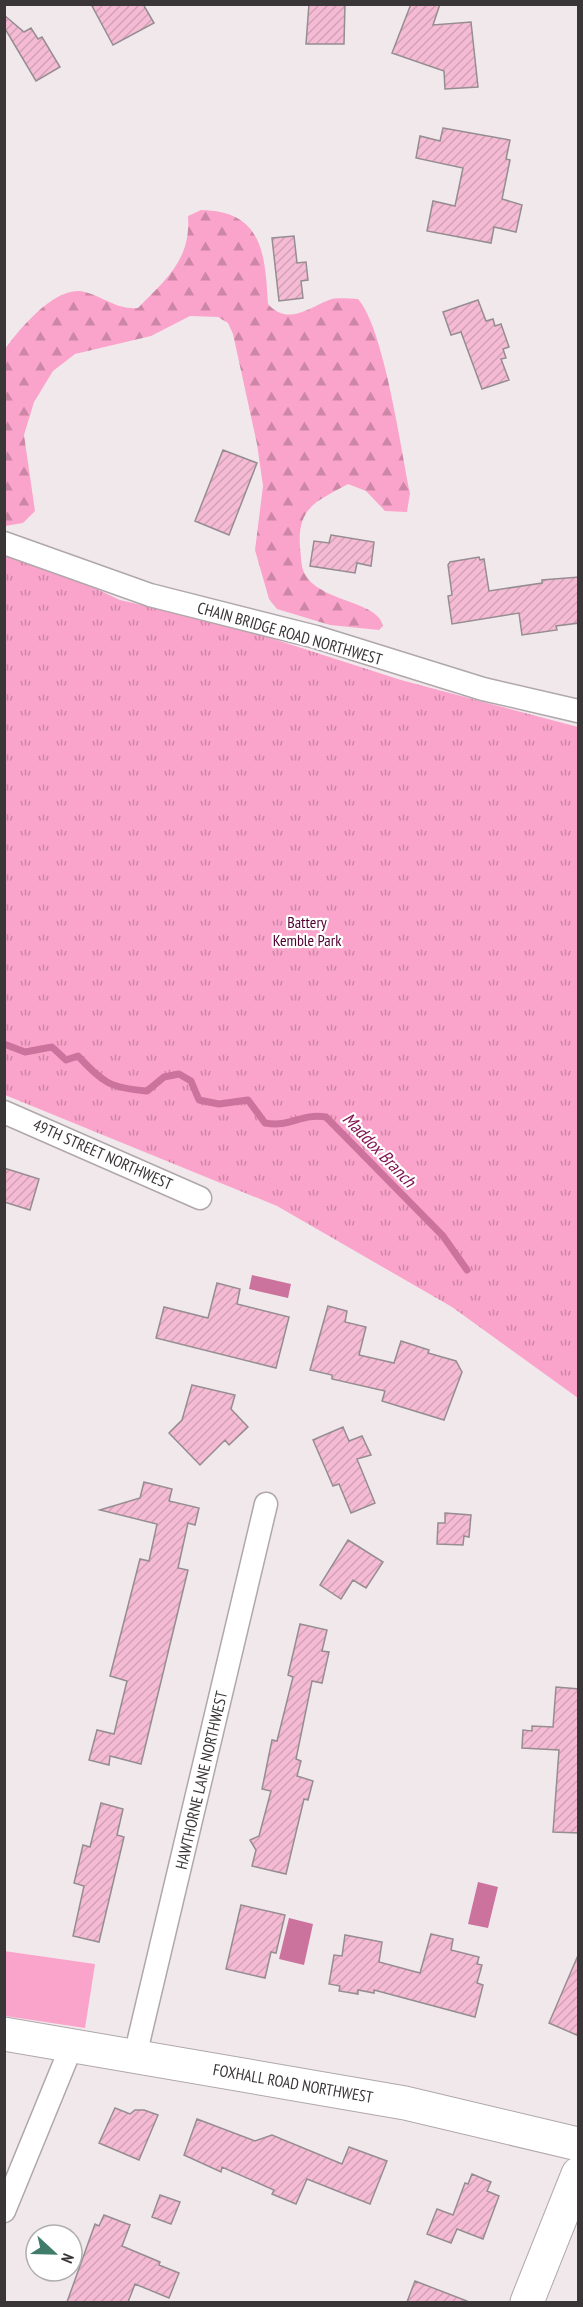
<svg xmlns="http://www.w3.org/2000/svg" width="583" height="2307" font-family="'PT Sans Narrow',sans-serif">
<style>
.forest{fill:url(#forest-firs)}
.park{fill:url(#park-tufts)}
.pitch{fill:#fba4cb}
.water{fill:#cc739d}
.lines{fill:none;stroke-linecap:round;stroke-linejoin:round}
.stream{stroke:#cc739d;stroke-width:7}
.building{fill:url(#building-hatch);stroke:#958d90;stroke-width:1.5}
.street-casing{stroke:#afa7ab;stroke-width:25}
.secondary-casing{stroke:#afa7ab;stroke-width:35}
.primary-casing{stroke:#afa7ab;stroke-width:35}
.street{stroke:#fff;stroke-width:22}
.secondary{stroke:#fff;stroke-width:33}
.primary{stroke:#fff;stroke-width:33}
.labels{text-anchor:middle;stroke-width:4.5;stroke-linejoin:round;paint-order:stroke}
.street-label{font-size:16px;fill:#3a3637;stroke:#fff}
.park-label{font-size:16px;fill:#510031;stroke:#fff}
.water-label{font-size:18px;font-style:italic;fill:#821554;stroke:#fff}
</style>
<defs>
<pattern id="forest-firs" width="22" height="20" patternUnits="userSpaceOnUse" patternTransform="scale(1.5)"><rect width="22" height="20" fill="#fba4cb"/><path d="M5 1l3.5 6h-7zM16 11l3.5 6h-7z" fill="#cc86a6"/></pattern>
<pattern id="park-tufts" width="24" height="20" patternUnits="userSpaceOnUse" patternTransform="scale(1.5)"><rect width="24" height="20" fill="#fba4cb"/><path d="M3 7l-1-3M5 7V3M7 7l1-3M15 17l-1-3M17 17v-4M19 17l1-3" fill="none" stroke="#cc86a6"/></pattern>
<pattern id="building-hatch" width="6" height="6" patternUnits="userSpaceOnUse" patternTransform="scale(1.5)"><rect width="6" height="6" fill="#f5bbd4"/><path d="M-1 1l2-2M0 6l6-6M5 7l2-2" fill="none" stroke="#d3a1b7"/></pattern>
</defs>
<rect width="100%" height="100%" fill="#f1e8ec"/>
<!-- forest -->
<path class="forest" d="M201,210C263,211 265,254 268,304C288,326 308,308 329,300C337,297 349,299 358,299C384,328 401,450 410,493L407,512L385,511L366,491L348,484C317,501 297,507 300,547C301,555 301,564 303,570C314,602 379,600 383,626L379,630L330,625L277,609L269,599L255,550L263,486L257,444L233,334L228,323L218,317L190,316L151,336L75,354L53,371L34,402L24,435L35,511L23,523L5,526V349C20,328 57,284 85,292C104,297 117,310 138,308C166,279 191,260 188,216Z"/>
<!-- park -->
<path class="park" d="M4,551L71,577L120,600L233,626L401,680L578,727V1398L452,1307L277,1206L5,1095Z"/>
<!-- pitch -->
<path class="pitch" d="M4,1951L95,1964L85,2028L5,2016Z"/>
<!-- water -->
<path class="water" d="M252,1275L291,1284L288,1298L249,1289Z
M478,1882L498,1887L488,1928L468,1924Z
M289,1918L313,1924L304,1965L279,1959Z"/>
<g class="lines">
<!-- stream -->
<path class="stream" d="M4,1044L25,1052L52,1047L66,1060L78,1056C104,1083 109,1088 147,1091L164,1077L179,1074L191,1081L199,1100L219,1104L248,1100L265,1123C291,1128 300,1113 326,1117L443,1236L467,1270"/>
</g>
<!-- building -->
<path class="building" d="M91,4H143L154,23L113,45Z
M309,4H345L344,44H306Z
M411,4H440L433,25L471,22L478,87L445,89L444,71L392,53Z
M4,15L24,32L31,28L38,39L42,37L60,67L36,81L4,27Z
M443,128L510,140L506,159L510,160L502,199L522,205L516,232L494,227L491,243L427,231L433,201L455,206L463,168L416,158L420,136L440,141Z
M294,236L297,263L306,262L308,280L301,281L303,298L279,301L272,238Z
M478,300L486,321L493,319L495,326L501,324L509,347L503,349L506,358L501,359L509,380L482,389L461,332L451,335L443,312Z
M223,450L257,463L229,535L195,521Z
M331,535L374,542L371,566L357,563L355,573L310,566L314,541L329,543Z
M479,557L480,560L484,559L489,591L542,583V580L579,577V623L556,626L557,630L522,635L519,613L452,624L448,596L452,595L448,565L450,562Z
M4,1168L39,1179L30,1210L4,1202Z
M217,1283L240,1289L237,1304L289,1317L276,1368L156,1338L164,1307L208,1318Z
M328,1306L347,1311L345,1322L366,1327L359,1355L394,1363L401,1341L429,1350L428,1353L456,1361L462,1372L444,1420L382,1401L385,1391L332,1379V1375L310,1370Z
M192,1385L235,1395L231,1409L248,1427L229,1445L225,1440L200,1465L169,1433L182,1420Z
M343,1427L349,1441L362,1436L371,1455L357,1459L375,1503L351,1513L339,1484L333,1486L313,1440Z
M144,1482L172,1489L169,1501L199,1508L195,1525L188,1523L178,1568L188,1570L141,1764L110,1756L109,1765L89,1760L97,1730L114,1734L127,1681L110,1676L140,1559L149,1561L157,1524L100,1510L140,1498Z
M445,1513L471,1515L469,1537L464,1536L463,1545L437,1544L438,1523H445Z
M348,1540L383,1562L366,1588L353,1580L341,1599L320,1585Z
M300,1624L327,1630L322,1651L329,1652L322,1683L312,1681L296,1759L301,1761L297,1776L313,1781L308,1800L304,1799L286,1874L252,1866L256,1850L250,1840L259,1836L271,1791L262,1789L272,1740L277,1741L293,1677L288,1675Z
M556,1687L579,1689V1833L553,1832L559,1750L522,1748L523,1730L532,1731V1726L553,1727Z
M101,1803L123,1809L117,1835L124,1837L99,1942L73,1936L84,1886L74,1883L83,1845L90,1847Z
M241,1905L285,1915L276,1953L271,1952L265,1978L226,1969Z
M431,1934L453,1939L451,1950L479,1957L477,1964L482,1965L477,1983L483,1985L475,2017L374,1990V1993L358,1990V1994L339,1991L340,1986L329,1984L334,1955L342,1956L345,1935L382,1942L379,1962L420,1973Z
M579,1953V2036L549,2023Z
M115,2108L130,2114L135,2110H144L158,2115L139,2160L99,2143Z
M197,2119L255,2141L272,2135L342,2164L349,2147L387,2161L370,2204L307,2179L296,2204L272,2194L274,2190L222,2167L221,2172L184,2155Z
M472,2174L491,2182L487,2191L499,2196L483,2239L457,2229L451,2243L427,2234L437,2209L453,2215L465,2183L468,2184Z
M160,2195L180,2202L171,2224L152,2217Z
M104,2215L130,2225L122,2246L160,2262L159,2265L179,2273L169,2298L135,2284L128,2302H67L95,2224L99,2226Z
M415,2281L467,2301V2302H407Z"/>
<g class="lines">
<defs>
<path id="street" d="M4,543L150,595L316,637L483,689L578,711
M4,1112L200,1198
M135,2056L266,1504
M4,2211L72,2045"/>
<path id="secondary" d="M527,2302L578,2174"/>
<path id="primary" d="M4,2034L405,2103L578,2144"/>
</defs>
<!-- street casing -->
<use href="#street" class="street-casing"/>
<!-- secondary casing -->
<use href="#secondary" class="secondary-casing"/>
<!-- primary casing -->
<use href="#primary" class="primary-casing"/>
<!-- street -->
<use href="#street" class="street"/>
<!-- secondary -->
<use href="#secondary" class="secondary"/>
<!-- primary -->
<use href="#primary" class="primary"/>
</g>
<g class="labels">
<!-- street labels -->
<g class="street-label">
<text transform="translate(290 633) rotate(16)" y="6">CHAIN BRIDGE ROAD NORTHWEST</text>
<text transform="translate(103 1154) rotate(24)" y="6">49TH STREET NORTHWEST</text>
<text transform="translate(201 1780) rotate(-77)" y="6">HAWTHORNE LANE NORTHWEST</text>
<text transform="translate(293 2083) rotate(10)" y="6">FOXHALL ROAD NORTHWEST</text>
</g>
<!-- park labels -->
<g class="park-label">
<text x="307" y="928">Battery<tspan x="307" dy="18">Kemble Park</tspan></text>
</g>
<!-- water labels -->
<g class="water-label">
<text transform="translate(379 1150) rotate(46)" y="6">Maddox Branch</text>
</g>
</g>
<!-- border -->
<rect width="583" height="2307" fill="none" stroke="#3a3637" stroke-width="12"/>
<!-- north arrow -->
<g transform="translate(54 2253) rotate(112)"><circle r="28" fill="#ffffff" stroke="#b0afaf" stroke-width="1.5"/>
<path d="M0-4.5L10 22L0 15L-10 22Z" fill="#3f7d6a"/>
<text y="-9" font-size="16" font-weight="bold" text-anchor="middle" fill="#3a3637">N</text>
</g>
</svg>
